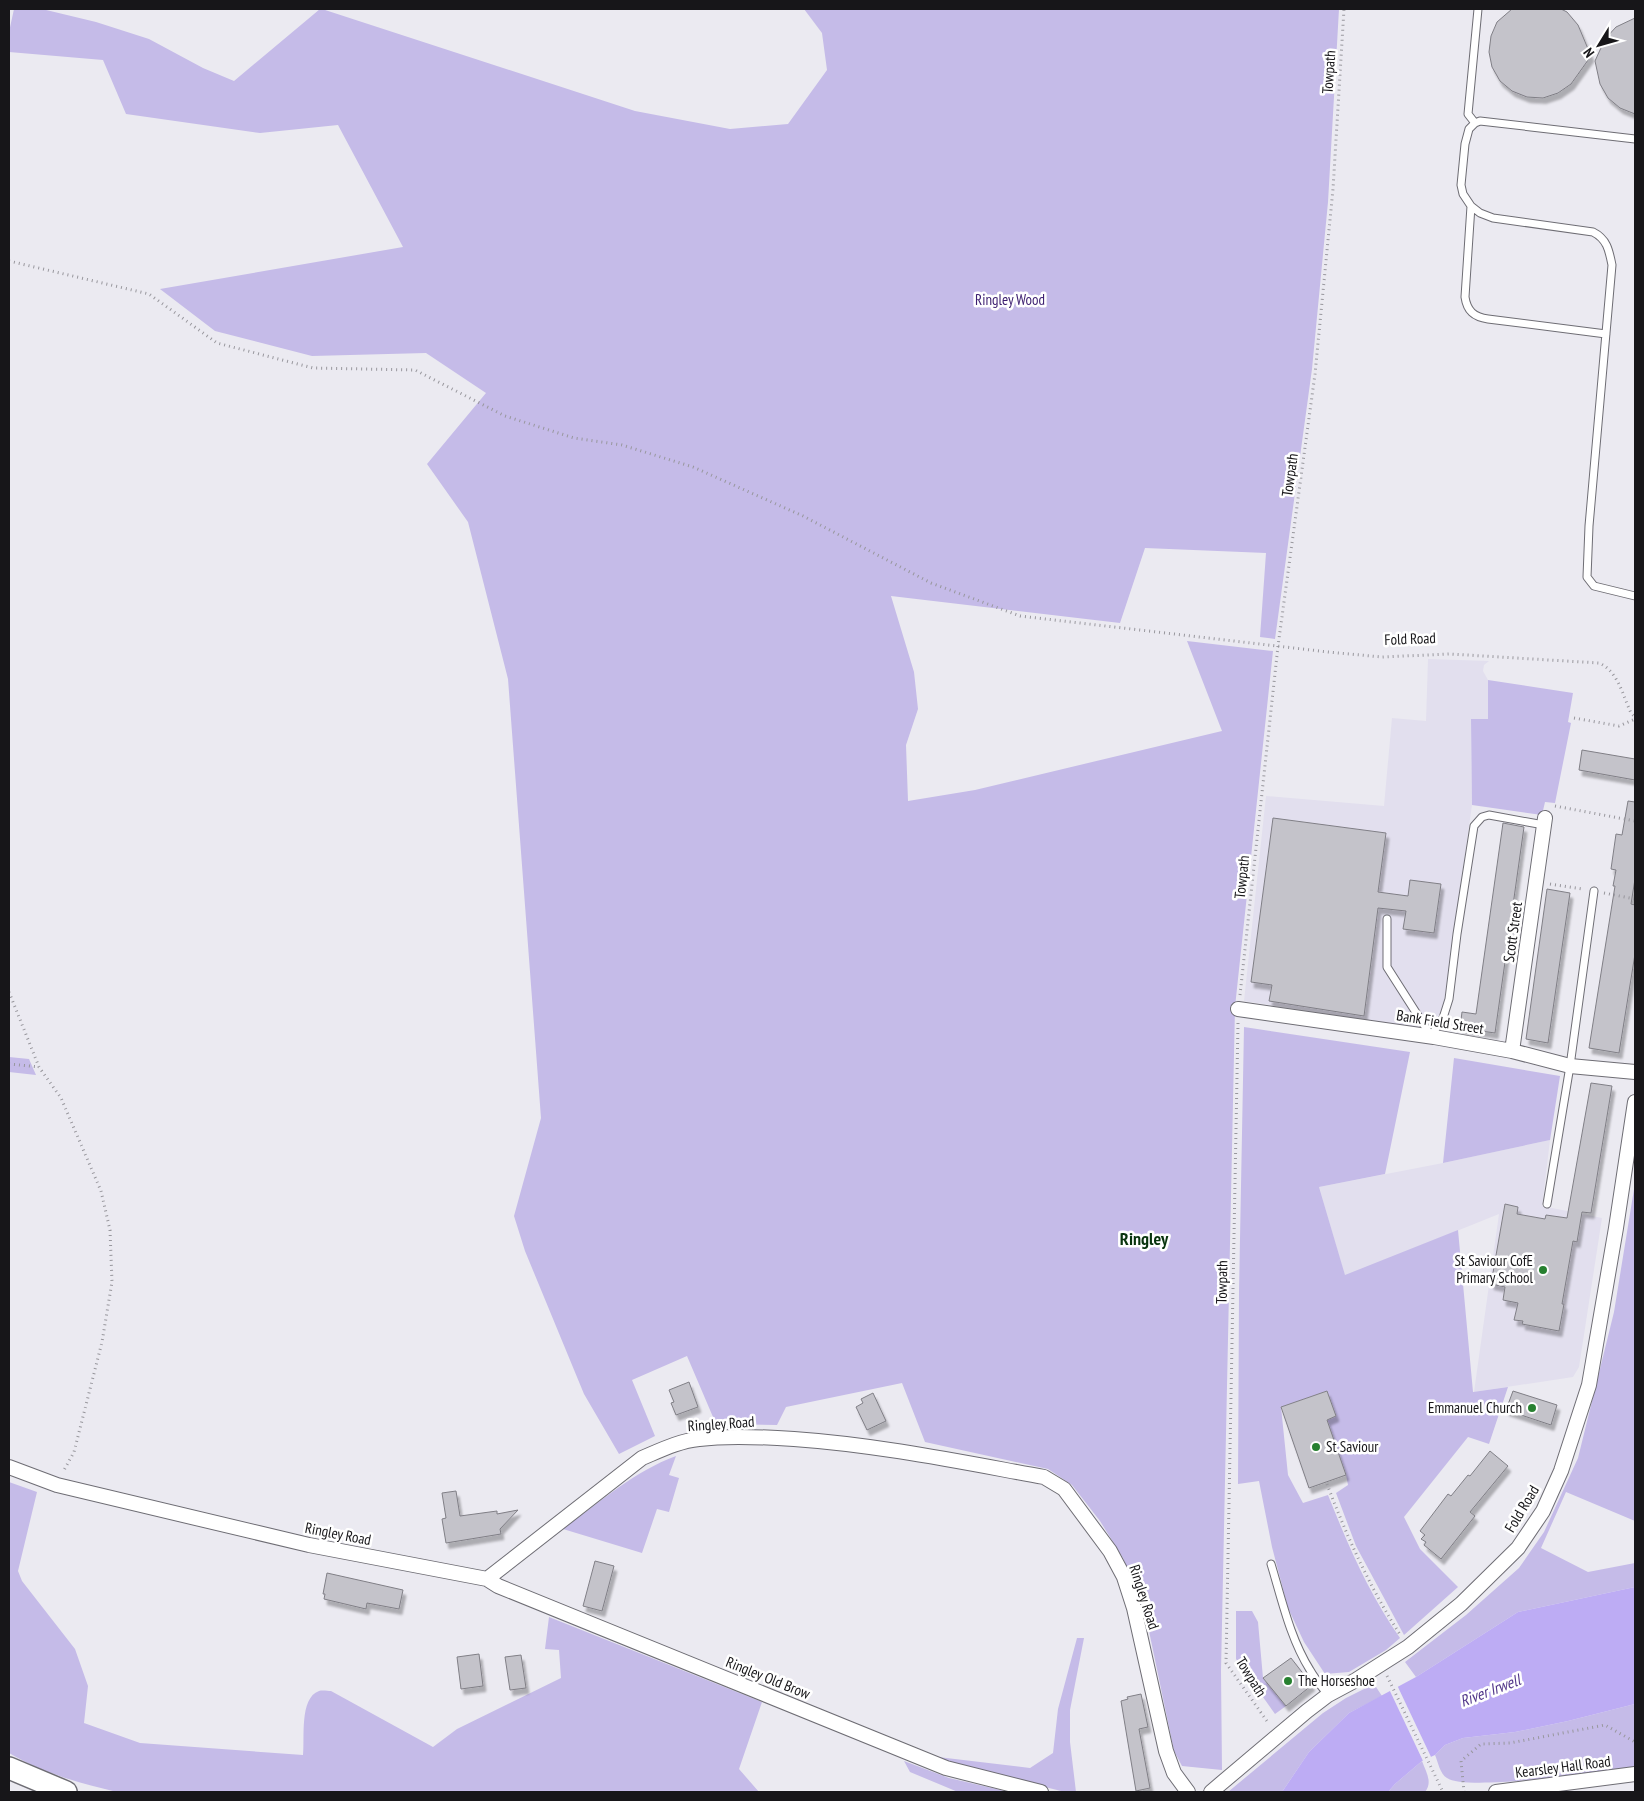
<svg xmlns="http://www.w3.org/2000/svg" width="1644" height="1801" font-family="'PT Sans Narrow',sans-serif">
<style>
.built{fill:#e2dfee}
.green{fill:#c5bbe8}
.water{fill:#bdacf4}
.pier{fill:#ebeaf1}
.building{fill:#c4c3ca;stroke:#807f86;filter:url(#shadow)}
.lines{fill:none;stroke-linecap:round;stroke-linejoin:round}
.lane-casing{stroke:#6e6d74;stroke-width:9}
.street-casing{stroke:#6e6d74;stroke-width:16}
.primary-casing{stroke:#6e6d74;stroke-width:24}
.path{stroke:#98979d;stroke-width:3;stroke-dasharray:1 4;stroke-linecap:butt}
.lane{stroke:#fff;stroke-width:7}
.street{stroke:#fff;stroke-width:14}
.primary{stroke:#fff;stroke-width:21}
.poi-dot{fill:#278030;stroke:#fff;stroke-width:2}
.labels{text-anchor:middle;stroke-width:5;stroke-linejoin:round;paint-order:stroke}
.street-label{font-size:15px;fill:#171619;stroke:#fff}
.park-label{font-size:15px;fill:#3b1d6f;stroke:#fff}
.poi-label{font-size:15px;fill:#171619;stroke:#fff;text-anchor:end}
.water-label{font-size:16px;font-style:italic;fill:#52378a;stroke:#fff}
.quarter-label{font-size:18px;font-weight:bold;fill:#08340d;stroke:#fff}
</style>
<defs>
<filter id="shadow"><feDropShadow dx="3" dy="5.5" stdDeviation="1" flood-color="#0004"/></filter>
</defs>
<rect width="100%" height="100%" fill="#ebeaf1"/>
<!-- built -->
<path class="built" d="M1428,659L1489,661L1484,665L1483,671L1488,680L1489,719H1471L1472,805L1440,1031L1244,1001L1266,796L1384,806L1392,718L1426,721Z
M1550,1140L1542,1206L1602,1218L1579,1367L1573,1377L1474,1392L1499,1214L1345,1276L1319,1187L1443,1163Z"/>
<!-- green -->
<path class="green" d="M14,9H42L96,22L149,39L203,68L234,81L320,9H322L635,111L730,129L788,124L827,70L822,33L804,9H1339L1328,202L1312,369L1275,639L1260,637L1266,553L1145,548L1120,623L891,596L914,672L918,709L906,745L908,801L975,790L1222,731L1187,641L1273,651L1235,1007L1221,1671L1222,1770L1182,1766L1174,1751L1144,1607L1123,1558L1100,1521L1072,1485L1048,1469L925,1442L902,1383L786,1407L777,1425L716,1424L687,1356L632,1380L655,1436L619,1454L584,1394L525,1251L514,1216L541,1118L508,679L468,522L427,464L486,393L426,353L312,356L215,331L160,289L403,247L338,125L260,133L126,114L103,60L9,52V32Z
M1488,680L1573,693L1568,722L1571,723L1555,803L1545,802L1542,815L1472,805L1471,719H1488Z
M1244,1027L1410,1052L1385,1174L1319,1187L1345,1275L1458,1230L1473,1392L1508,1387L1489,1444L1468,1437L1404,1517L1420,1549L1458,1587L1404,1635L1356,1546L1336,1493L1348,1485L1346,1475L1327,1420L1336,1416L1327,1391L1281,1407L1288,1475L1303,1503L1328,1495C1348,1545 1369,1594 1400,1638L1386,1650L1349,1672L1325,1674L1304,1642L1288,1608L1272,1547L1259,1481L1238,1484L1239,1292Z
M9,1057L29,1059L36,1075L9,1072Z
M1454,1058L1560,1076L1550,1140L1443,1163Z
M1635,1183V1521L1566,1492L1541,1548L1588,1572L1635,1563V1587L1518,1612L1416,1677L1405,1662L1466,1615L1519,1568L1544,1532L1578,1458L1614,1312Z
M676,1456L669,1475L679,1478L669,1512L657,1509L642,1553L563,1529C600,1502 633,1472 676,1456Z
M9,1482L37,1492L18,1571L22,1581L75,1649L88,1686L84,1723L140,1743L303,1755C305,1739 299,1698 319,1691C322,1690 328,1691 331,1691L433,1747L457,1729L561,1678L559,1650L545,1649L549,1617L762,1702L739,1769L759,1792H117C79,1783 43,1773 9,1753Z
M1236,1611H1252L1258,1622L1263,1678L1286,1706L1275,1714L1236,1659Z
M1077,1638H1084L1070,1710V1742L1076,1792H1065L946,1762L938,1757L1030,1768L1053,1753L1058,1709Z
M1374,1684L1382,1696L1349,1713L1309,1752L1282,1792H1228L1323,1713L1346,1698Z
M1635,1704V1768C1604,1771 1467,1792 1447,1778C1440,1774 1438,1762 1435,1755L1445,1745L1463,1738L1515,1732L1568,1721Z
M904,1761L949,1778L1009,1792H958L910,1772Z
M1422,1761C1426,1772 1433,1782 1425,1792H1388L1395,1784Z"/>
<!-- water -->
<path class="water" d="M1635,1587V1704L1568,1721L1515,1732L1463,1738L1445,1745L1435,1755L1422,1761L1395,1784L1388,1792H1282L1309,1752L1349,1713L1416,1677L1518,1612Z"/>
<!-- pier -->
<path class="pier" d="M1397,1685L1432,1759L1424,1763L1389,1689Z"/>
<!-- building -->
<path class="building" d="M1512,9H1561L1567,12L1578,25L1591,56L1571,84L1558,93L1543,98L1527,97L1512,91L1500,81L1492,67L1489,52L1491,36L1497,22Z
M1635,18V114L1620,108L1608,98L1600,84L1595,61L1605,39L1616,27Z
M1582,750L1635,759V780L1579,770Z
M1628,801L1635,802V879L1631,904L1635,905V954L1619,1053L1589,1048L1615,886H1613L1616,870L1611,869L1616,834L1622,835Z
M1273,818L1386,833L1378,892L1408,896L1410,880L1441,884L1434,933L1403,929L1406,911L1378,908L1364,1016L1269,1001L1272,985L1251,982Z
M1503,823L1524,827L1495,1033L1460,1028L1462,1012L1476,1014Z
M1547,889L1570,893L1548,1043L1526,1039Z
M1591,1083L1612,1086L1591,1213L1582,1212L1577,1242L1573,1241L1562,1304H1564L1559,1331L1522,1324L1523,1321L1514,1320L1518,1303L1503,1300L1505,1287L1491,1284L1505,1204L1518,1207L1517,1214L1545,1219L1546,1215L1567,1218Z
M689,1382L698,1407L676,1415L671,1403L674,1402L669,1390Z
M1327,1391L1336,1416L1327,1420L1346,1475L1309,1488L1281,1407Z
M1513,1391L1557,1405L1551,1425L1506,1410Z
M873,1393L886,1421L867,1430L856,1407L863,1403L861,1399Z
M1490,1451L1508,1466L1470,1512L1475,1516L1441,1559L1424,1545L1426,1542L1421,1539L1425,1535L1420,1531L1448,1494L1451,1496L1468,1475L1470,1476Z
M456,1491L460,1516L497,1511V1514L518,1510L500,1529L501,1534L446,1543L442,1519L446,1518L442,1493Z
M595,1561L614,1566L602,1611L583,1606Z
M327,1573L403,1590L399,1609L367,1603L366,1609L324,1599L325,1594H323Z
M479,1654L483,1686L461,1689L457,1657Z
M521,1655L526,1688L510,1690L505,1657Z
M1291,1658L1312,1685L1286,1706L1263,1678Z
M1141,1694L1148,1727L1139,1729L1150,1788L1136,1791L1121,1701L1128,1699L1127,1697Z"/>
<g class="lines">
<defs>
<path id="lane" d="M1475,123L1468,114L1478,9
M1635,139L1480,121L1475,123L1469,129L1465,144L1461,185L1463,194L1471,206L1480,213L1493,218L1593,232C1607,239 1609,250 1612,265L1589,526L1587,577L1594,586L1635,596
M1471,206L1465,297C1467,311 1474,317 1488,319L1606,334
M1387,919V967L1431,1036L1443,1018L1449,999L1457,934L1474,826L1482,817L1489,815L1544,825
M1547,1204L1570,1066L1594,891
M1271,1564C1282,1600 1290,1638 1310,1670C1315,1679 1322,1687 1328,1695"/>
<path id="street" d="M1238,1009L1434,1037L1512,1051L1570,1066L1635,1072
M1512,1051L1545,818
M9,1467L57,1485L309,1545L487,1579L498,1586L946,1768L1041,1792
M487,1579L642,1458C661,1450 679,1441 699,1439C729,1435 764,1437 794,1439C879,1445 961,1462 1044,1477L1064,1489L1110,1551L1124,1577L1134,1608L1166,1751L1174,1773L1188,1792
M1211,1792L1307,1711L1328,1695L1356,1680L1408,1647L1461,1604L1518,1548L1543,1511L1561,1471L1589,1385L1616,1228L1635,1102
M1496,1792L1635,1774"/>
<path id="primary" d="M9,1768L66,1792"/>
</defs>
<!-- lane casing -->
<use href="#lane" class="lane-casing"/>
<!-- street casing -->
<use href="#street" class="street-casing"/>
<!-- primary casing -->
<use href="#primary" class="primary-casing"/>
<!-- path -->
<path class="path" d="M9,261L149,294L217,343L313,368L415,370L505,416L574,438L622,445L693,467L803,516L931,583L1020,616L1328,652L1382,657L1450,654L1599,663C1618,671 1623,696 1631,713L1635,717
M1574,718L1619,726L1635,719
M1555,806L1635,821
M1550,884L1583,889
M1604,893L1635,899
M9,992L39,1067L61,1098L101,1191L110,1230L112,1282L102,1342L74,1452L63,1472
M1240,995L1278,646L1315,374L1333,189L1344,9
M1238,1023L1226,1663L1269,1724
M9,1064L39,1067
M1327,1484C1347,1537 1370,1588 1401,1636
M1387,1676L1443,1792
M1464,1792L1461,1761L1481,1744L1510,1743L1605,1725L1635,1742"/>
<!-- lane -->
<use href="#lane" class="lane"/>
<!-- street -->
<use href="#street" class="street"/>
<!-- primary -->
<use href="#primary" class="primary"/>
</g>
<!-- markers -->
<g class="poi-dot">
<circle cx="1543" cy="1270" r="5"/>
<circle cx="1532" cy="1408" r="5"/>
<circle cx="1316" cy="1447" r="5"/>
<circle cx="1288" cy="1681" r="5"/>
</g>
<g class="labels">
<!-- street labels -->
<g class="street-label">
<text transform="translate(1329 72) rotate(-86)" y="5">Towpath</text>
<text transform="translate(1290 475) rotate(-82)" y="5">Towpath</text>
<text transform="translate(1410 639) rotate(-2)" y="5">Fold Road</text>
<text transform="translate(1242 877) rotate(-84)" y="5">Towpath</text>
<text transform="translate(1513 932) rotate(-82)" y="5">Scott Street</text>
<text transform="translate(1440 1022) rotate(9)" y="5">Bank Field Street</text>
<text transform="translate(1222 1282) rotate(-89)" y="5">Towpath</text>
<text transform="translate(721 1424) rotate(-4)" y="5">Ringley Road</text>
<text transform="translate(1522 1509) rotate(-59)" y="5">Fold Road</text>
<text transform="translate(338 1534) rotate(11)" y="5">Ringley Road</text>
<text transform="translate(1144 1597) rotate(72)" y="5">Ringley Road</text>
<text transform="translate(1251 1677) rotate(58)" y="5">Towpath</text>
<text transform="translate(768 1678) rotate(22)" y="5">Ringley Old Brow</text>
<text transform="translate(1563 1767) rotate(-7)" y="5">Kearsley Hall Road</text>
</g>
<!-- park labels -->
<g class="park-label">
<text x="1010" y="305">Ringley Wood</text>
</g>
<!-- poi labels -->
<g class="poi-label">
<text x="1533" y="1266">St Saviour CofE<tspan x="1533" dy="17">Primary School</tspan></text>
<text x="1522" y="1413">Emmanuel Church</text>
<text x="1326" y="1452" text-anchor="start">St Saviour</text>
<text x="1298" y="1686" text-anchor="start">The Horseshoe</text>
</g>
<!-- water labels -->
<g class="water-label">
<text transform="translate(1490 1690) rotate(-21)" y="6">River Irwell</text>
</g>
<!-- quarter labels -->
<g class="quarter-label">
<text x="1144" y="1245">Ringley</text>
</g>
</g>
<!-- border -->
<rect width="1644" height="1801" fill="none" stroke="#171619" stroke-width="20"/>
<!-- north arrow -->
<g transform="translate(1599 45) rotate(233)" stroke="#ffffff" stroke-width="4" paint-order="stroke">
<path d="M0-4L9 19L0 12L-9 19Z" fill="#171619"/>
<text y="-8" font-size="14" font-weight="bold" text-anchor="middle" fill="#171619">N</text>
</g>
</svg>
